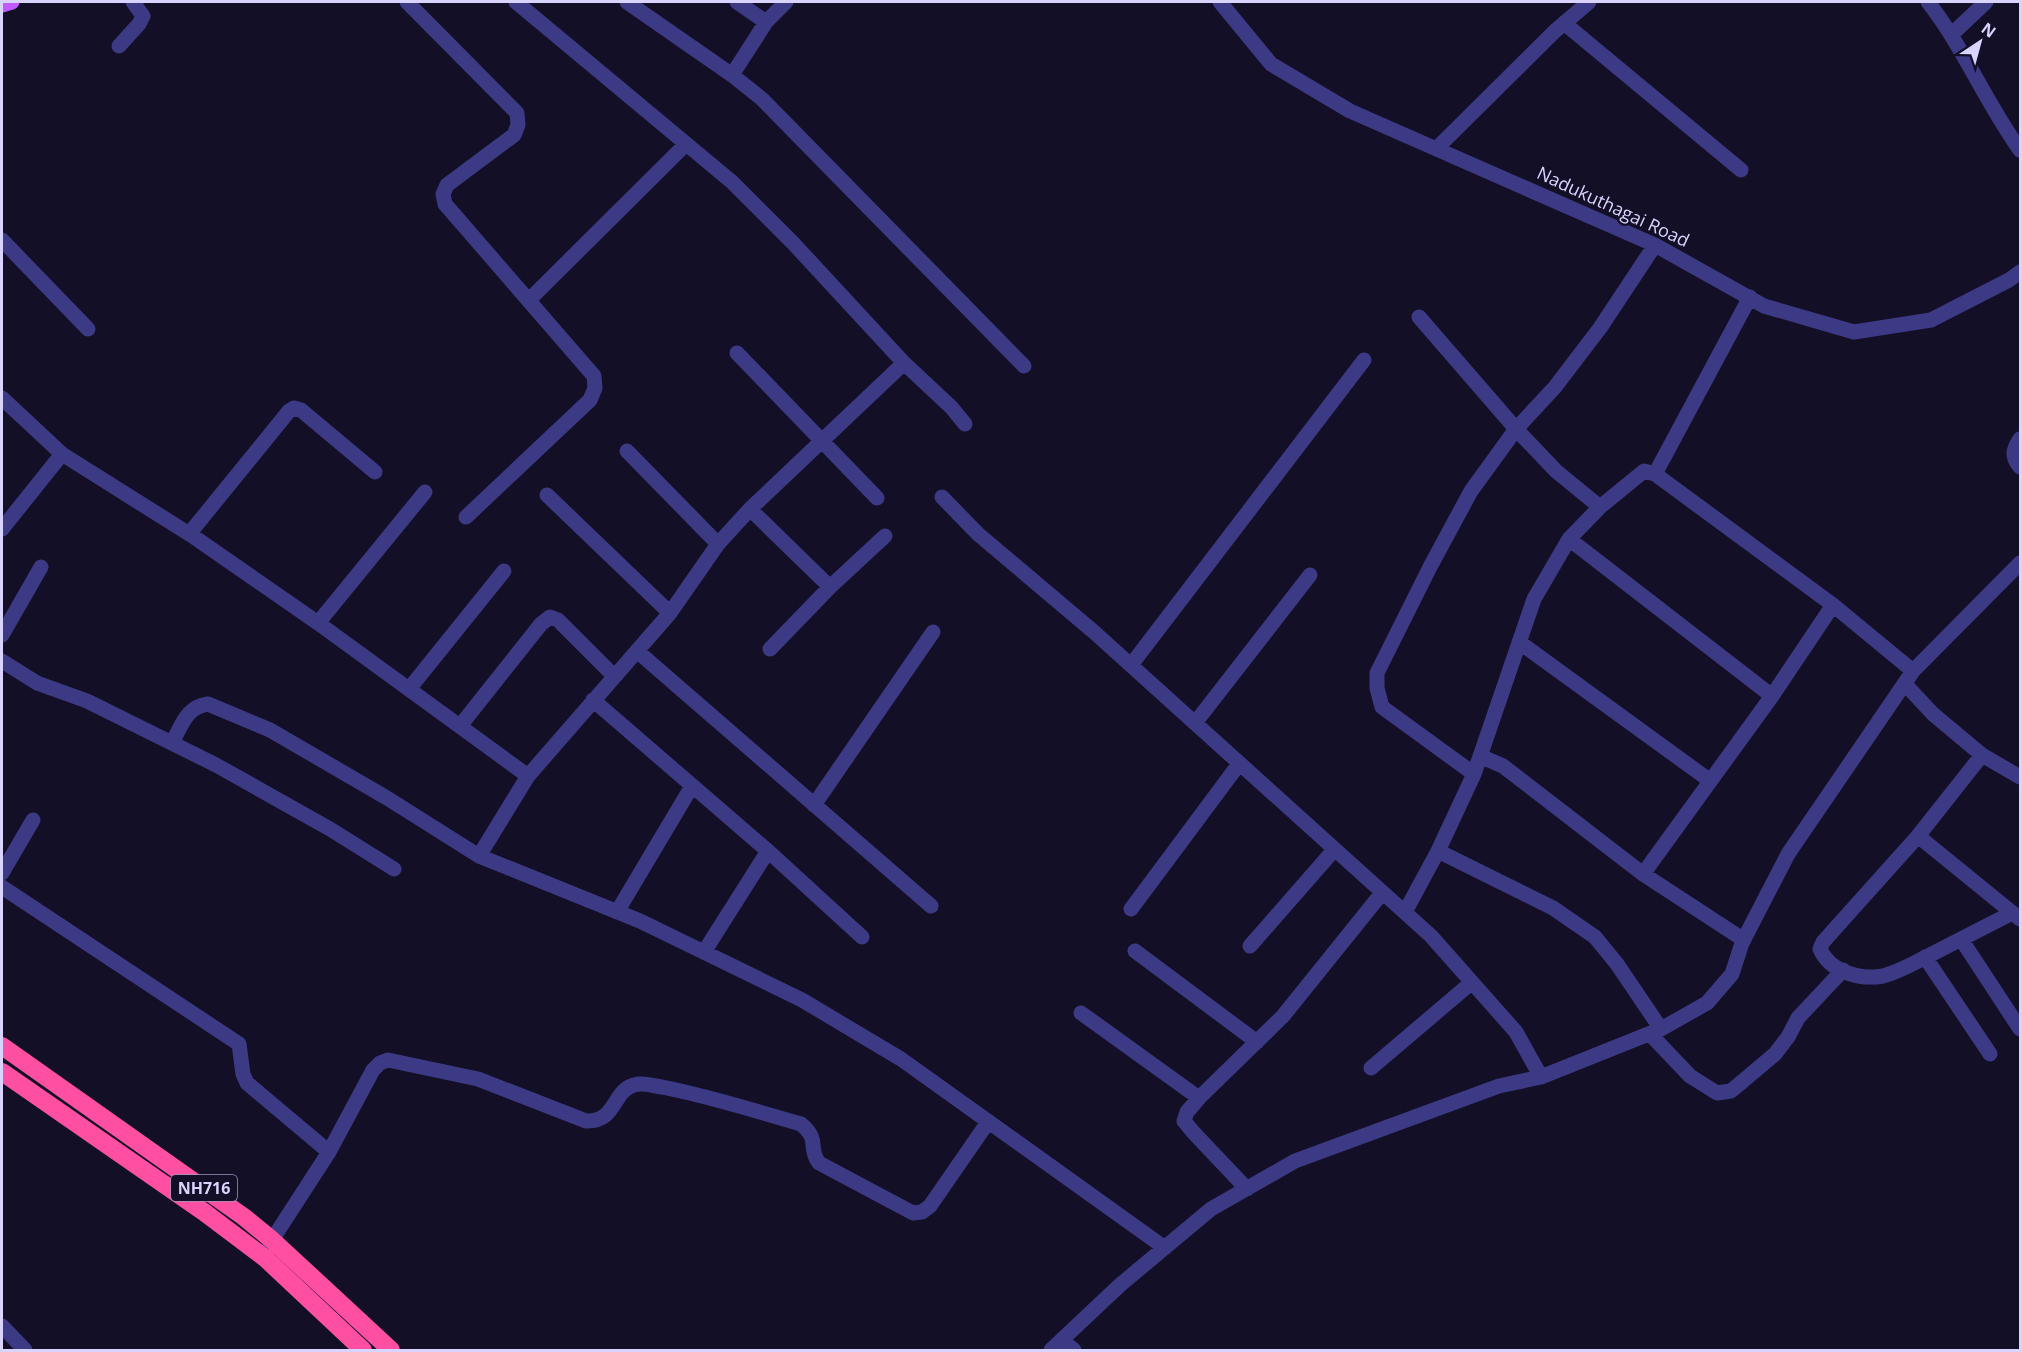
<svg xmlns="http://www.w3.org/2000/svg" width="2022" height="1352" font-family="'Open Sans',sans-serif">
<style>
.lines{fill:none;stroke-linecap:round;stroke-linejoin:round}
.minor{stroke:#3d3a85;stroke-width:15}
.major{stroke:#c25bff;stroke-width:15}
.highway{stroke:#ff4fa3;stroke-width:18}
.labels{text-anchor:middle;stroke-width:5;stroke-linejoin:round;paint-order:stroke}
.shield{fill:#130f26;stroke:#9e99be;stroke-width:1.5}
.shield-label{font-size:16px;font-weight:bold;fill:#d9d4ff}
.street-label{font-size:18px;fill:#d9d4ff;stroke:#130f26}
</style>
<rect width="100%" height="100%" fill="#130f26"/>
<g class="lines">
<!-- minor -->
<path class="minor" d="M407,2L517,113L518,125L514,135L447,185L443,194L445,204L594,376L595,388L590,400L466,517
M516,2L732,182L793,243L904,363L952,408L965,424
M627,2L732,75L762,99L1024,366
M737,2L766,22
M1220,2L1271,64L1350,111L1655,245L1764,306L1854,332L1931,320L2009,280L2020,272
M1928,2C1964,48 1986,103 2020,150
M1564,23L1741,170
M1951,35L1986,2
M119,46L139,24L143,16L133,2
M732,75L766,22L786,2
M1437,148L1555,31L1589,2
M2,240L88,329
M529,300L686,144
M1419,317L1516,429L1556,471L1600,507
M737,353L877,498
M2,398L62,454L194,537L318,623L528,776
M2020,439C2013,449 2011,457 2020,467
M627,451L718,544
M1655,474L1750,297
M547,495L670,613
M942,497L978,534L1094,632L1431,936L1516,1032L1541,1077
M750,509L830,587L770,649
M2,529L62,454
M189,534L289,411L294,408L301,410L375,472
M1569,539L1772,696L1833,605
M830,587L885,536
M318,623L425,492
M2,635L41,567
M1519,642L1709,780
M637,651L931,906
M2,661L37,683L87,701L216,765L330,829L394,869
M1131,665L1364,360
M1905,684L1933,714L1982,755L2020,777
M409,689L504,571
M593,700L768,851L862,937
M1195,723L1310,575
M460,726L541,624L550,617L558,620L614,676
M172,743C182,725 186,707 208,704L270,730L387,798L479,856L640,921L802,1000L901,1059L1165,1248
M1982,755L1918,836L1823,942L1820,949C1830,972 1860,980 1883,976C1899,972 1916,962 1930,955C1957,941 1985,927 2012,913
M1480,756L1503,766L1643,874L1744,940
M1474,774L1382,707L1377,688V673L1430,567L1471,491L1516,429L1555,387L1600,328L1655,245
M814,805L933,632
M1918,836L2020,919
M1438,851L1553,908L1595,937L1617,964L1661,1029
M479,856L528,776L670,613L718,544L750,509L904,363
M2,873L33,820
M1643,874L1772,696
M2,887L239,1044L243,1074L247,1083L329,1152L272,1240L268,1251
M1131,909L1239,764
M617,912L692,786
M1405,912L1438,851L1474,774L1534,599L1569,539L1600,507L1644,471L1655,474L1833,605L1913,671L2020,563
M1961,939L2020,1029
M1250,946L1334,850
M1135,951L1257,1042
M704,952L768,851
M1925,957L1990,1054
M1081,1013L1199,1098
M1650,1034L1690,1076L1717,1093L1731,1091L1775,1054L1788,1037L1798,1018L1843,970
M1371,1068L1471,983
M329,1152L373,1070L380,1063L388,1060L478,1079L586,1121C617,1122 612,1091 634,1085C643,1082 653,1086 662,1087C709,1096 755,1111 801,1124C821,1141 807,1147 819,1163L913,1213L922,1212L930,1206L988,1122
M1247,1189L1193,1132L1184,1121L1187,1112L1199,1098L1283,1016L1382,893
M2,1326L25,1350
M1062,1341L1074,1350
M1051,1350L1120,1285L1211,1209L1295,1161L1499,1086L1541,1077L1661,1029L1707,1003L1732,974L1742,943L1788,854L1913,671"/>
<!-- major -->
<path class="major" d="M2,5L12,2"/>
<!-- highway -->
<path class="highway" d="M2,1046L244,1217L272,1240L391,1350
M2,1072L204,1212L265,1258L363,1350"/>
</g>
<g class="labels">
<!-- shield labels -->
<rect class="shield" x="171" y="1175" width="66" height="26" rx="4.5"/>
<g class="shield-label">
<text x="204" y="1194">NH716</text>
</g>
<!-- street labels -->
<g class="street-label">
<text transform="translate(1613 207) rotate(25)" y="6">Nadukuthagai Road</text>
</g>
</g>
<!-- border -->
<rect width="2022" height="1352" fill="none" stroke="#d9d4ff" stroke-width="6"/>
<!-- north arrow -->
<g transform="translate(1980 42) rotate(36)" stroke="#130f26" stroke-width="4.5" paint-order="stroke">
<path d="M0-4.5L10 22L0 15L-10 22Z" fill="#d9d4ff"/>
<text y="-9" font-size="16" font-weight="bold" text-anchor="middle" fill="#d9d4ff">N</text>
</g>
</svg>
